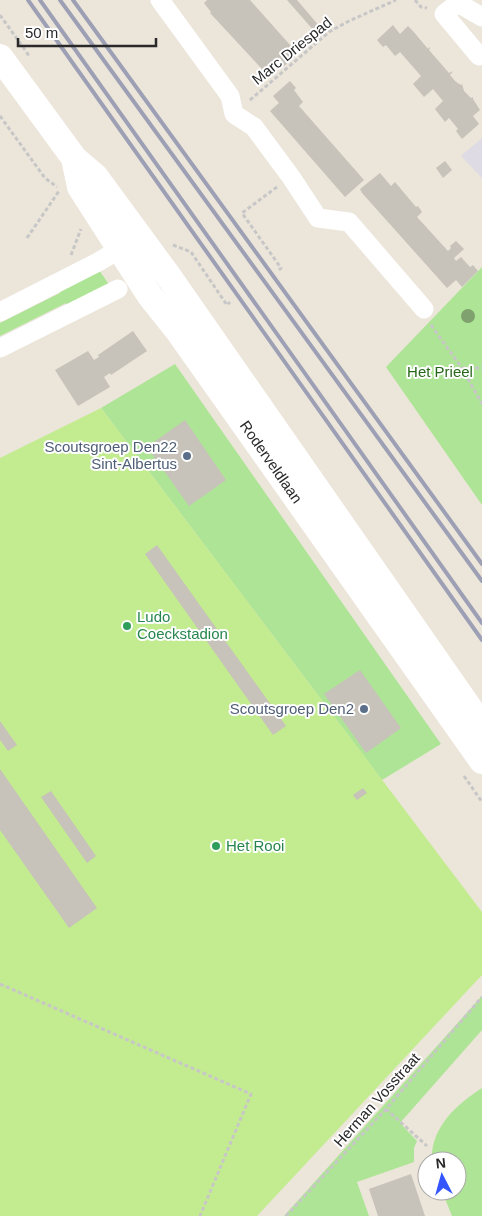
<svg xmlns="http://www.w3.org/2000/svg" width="482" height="1216" font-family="Arial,sans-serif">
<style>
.industrial{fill:#dedbe4}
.green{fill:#aee495}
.pitch{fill:#c3ec90}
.building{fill:#c7c2ba}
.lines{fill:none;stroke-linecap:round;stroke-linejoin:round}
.path{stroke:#c7c7c7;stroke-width:3;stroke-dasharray:4 2.5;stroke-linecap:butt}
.street{stroke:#fff;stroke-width:19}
.secondary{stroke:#fff;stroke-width:26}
.rail{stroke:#9da0b4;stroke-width:4}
.tree{fill:#7fa06f}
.service-dot{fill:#5c6f8a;stroke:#fff;stroke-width:2}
.leisure-dot{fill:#2e9e5b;stroke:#fff;stroke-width:2}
.labels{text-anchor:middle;stroke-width:4;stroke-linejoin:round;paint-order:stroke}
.street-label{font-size:15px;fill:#292929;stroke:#fff}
.park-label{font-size:15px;fill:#266818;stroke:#fff}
.service-label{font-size:15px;fill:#4e5e75;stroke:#fff;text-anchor:end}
.leisure-label{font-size:15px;fill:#27864d;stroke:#fff;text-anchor:start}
</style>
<rect width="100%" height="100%" fill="#ece5da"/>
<!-- industrial -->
<path class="industrial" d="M482,138V178L461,156Z"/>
<!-- green -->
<path class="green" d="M482,267V505L386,367Z
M99,270L110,286L68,308L66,303L0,336V323L60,293L58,288Z
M175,364L441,744L382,780L101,408Z
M482,996V1030L400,1123L417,1141L414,1148V1162L357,1182L369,1216H284Z
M482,1088V1216H452L442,1191H457V1161H432C430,1128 457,1104 482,1088Z"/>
<!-- pitch -->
<path class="pitch" d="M101,408L482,912V975L257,1216H0V458Z"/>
<!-- building -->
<path class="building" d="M207,0H250L298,54L284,66L281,62L265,76L260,70L262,69L210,13L211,12L204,3Z
M287,0H297L320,27L315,32Z
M393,25L400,34L408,26L413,31L428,49L429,47L430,48L429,50L449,73L453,71L450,75L456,82L461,85L462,84L464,91L471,98L473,97V99L480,110L473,116L479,124L462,139L456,131L458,129L449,118L445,122L435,109L443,101L433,89L424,97L413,84L421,76L400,52L395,56L386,45L383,47L377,40Z
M290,81L296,88L294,90L303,102L299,106L364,180L345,197L270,111L279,103L273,96Z
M445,161L452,170L443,178L436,168Z
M380,173L391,186L395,182L416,207L418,206L422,212L417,217L448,251L451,248L450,246L456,241L464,249L454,258L456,261L461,257L470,267L473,265L478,271L462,287L456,280L447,288L362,193L360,189Z
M133,331L147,351L111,375L110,373L104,377L110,387L78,406L55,370L88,351L94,360L99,357L98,355Z
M185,420L226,480L189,506L147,447Z
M157,545L286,726L273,735L145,554Z
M360,670L401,728L366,753L324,694Z
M0,721L17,745L8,751L0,740Z
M0,769L97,908L69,928L0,830Z
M363,788L367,793L357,800L353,795Z
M51,791L96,856L87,863L41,797Z
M411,1174L425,1216H378L369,1189Z"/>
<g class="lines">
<!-- path -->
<path class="path" d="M415,0L421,7L427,8
M0,15L30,57
M250,100L329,32L349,21L396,0
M0,116L45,178L57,187
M277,187L242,213L281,268L279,270
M27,238L59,191
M173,245L191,252L227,305L230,302
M71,255L81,229
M431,325L462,368L482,404
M462,368H482
M464,776L482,802
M0,984L251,1094L200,1216
M386,1109L427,1146
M286,1216L386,1109L482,997"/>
<!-- street -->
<path class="street" d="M160,0L230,96L234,114L254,127L291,177L318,218L349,222L424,309
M482,17L458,3L444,14L479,56L482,54
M0,312L98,262L120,249
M0,348L118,289"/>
<!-- secondary -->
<path class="secondary" d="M0,57L74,158L95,176L167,274L482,726
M74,158L80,187L150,296L178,331L482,761"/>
<!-- rail -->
<path class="rail" d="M28,0L482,640
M40,0L482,623
M60,0L482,581
M73,0L482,564"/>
</g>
<!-- trees -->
<circle class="tree" cx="468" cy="316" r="7"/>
<!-- markers -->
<g class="service-dot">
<circle cx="187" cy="456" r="5"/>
<circle cx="364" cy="709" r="5"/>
</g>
<g class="leisure-dot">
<circle cx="127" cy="626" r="5"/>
<circle cx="216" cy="846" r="5"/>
</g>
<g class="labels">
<!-- street labels -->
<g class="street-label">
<text transform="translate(292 51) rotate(-39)" y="5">Marc Driespad</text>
<text transform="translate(271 462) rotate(55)" y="5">Roderveldlaan</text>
<text transform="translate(377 1100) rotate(-48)" y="5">Herman Vosstraat</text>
</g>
<!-- park labels -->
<g class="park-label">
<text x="440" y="377">Het Prieel</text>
</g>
<!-- service labels -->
<g class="service-label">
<text x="177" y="452">Scoutsgroep Den22<tspan x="177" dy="17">Sint-Albertus</tspan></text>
<text x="354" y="714">Scoutsgroep Den2</text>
</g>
<!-- leisure labels -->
<g class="leisure-label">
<text x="137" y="622">Ludo<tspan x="137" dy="17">Coeckstadion</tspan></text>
<text x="226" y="851">Het Rooi</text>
</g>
</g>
<!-- north arrow -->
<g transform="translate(442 1176) rotate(354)"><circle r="24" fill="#ffffff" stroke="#a9a9a9"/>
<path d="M0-4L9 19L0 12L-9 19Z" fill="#3555fe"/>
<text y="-8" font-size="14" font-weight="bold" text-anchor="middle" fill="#292929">N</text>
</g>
<!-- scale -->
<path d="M18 38v8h138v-8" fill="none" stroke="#292929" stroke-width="2.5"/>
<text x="25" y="38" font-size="15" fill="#292929" stroke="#ffffff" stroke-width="4" paint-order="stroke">50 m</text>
</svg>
